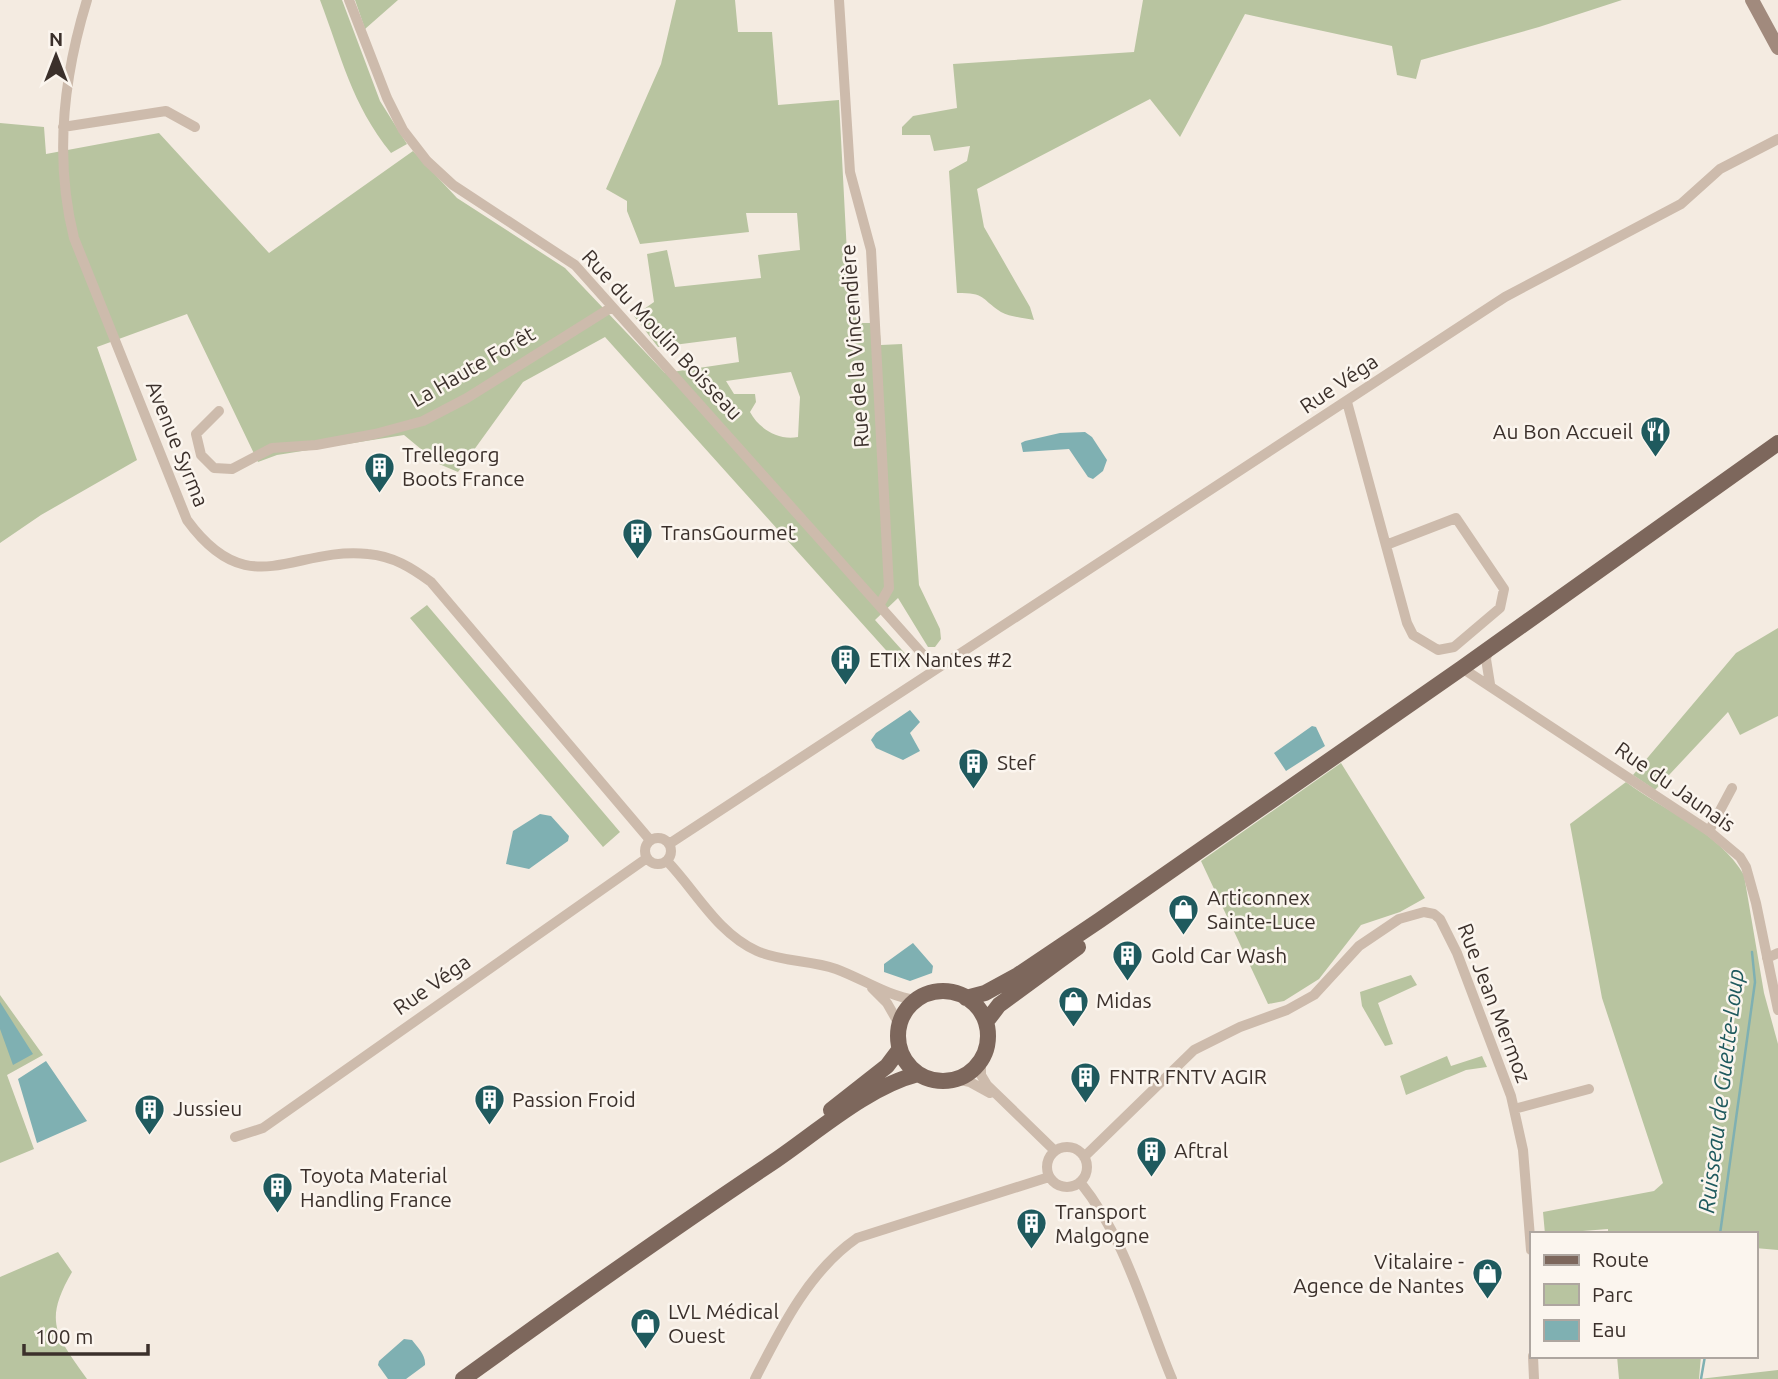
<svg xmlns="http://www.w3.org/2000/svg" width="1778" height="1379" font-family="Ubuntu,sans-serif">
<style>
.green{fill:#b8c4a0;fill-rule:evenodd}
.water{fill:#7fb0b2}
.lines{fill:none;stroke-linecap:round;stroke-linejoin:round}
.stream{stroke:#7fb0b2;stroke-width:2.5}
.minor{stroke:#cdbbac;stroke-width:10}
.secondary{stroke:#a18a7d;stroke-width:14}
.primary{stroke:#7d675c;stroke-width:16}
.labels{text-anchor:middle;stroke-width:5;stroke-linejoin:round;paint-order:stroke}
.street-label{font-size:21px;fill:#3b302b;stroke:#fbf5ee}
.poi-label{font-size:21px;fill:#3b302b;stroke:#fbf5ee;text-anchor:start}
.water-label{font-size:23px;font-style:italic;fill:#1f5a5e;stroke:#fbf5ee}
</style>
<rect width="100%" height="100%" fill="#f4ebe1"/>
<!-- green -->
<path class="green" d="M320,0H342L380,101L407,144L391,153C351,103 342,58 320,0Z
M355,0H398L365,29Z
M676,0H735L738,32H772L778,105L839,100L848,273L857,280L860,323H879L881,345L902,344L919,585L940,629L941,639L935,647H928L898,598L875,620L910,659L902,668L605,337L523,382L458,472L439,464L404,435L277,455L258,462L187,314L97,347L137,460L41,515L0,543V123L44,127L46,154L159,133L269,253L413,151L457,198L565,268L665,373L739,362L736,337L658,347L634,316L654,302L647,254L667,250L675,287L761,278L758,255L800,250L797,213H746L749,232L640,244L627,211V201L606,189L661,64ZM791,372L800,397L798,437C779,441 759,429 750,412L756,402L755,394H734L726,381Z
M1143,0H1622L1539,27L1421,60L1416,79L1397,75L1392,46L1245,14L1180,137L1150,99L977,189L984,227L1030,307L1034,320C1025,318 1010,317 1001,312C980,298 986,293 957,293L949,171L967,161L970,146L934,151L930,135H902V127L913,116L957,108L953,64L1134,52Z
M427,605L620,832L603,847L410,618Z
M1778,628V716L1740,735L1728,712L1655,790L1633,775L1736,653Z
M1341,763L1425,898L1400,912L1361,925L1319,979L1284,1001L1268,1004L1201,861Z
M1626,782C1666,812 1718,831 1744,875L1764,993L1778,1044V1250L1755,1248V1234H1608V1229L1545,1234L1543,1212L1654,1191L1663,1183L1602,998L1570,824Z
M1411,975L1417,985L1378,1003L1393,1044L1385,1046L1362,1006L1360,992Z
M0,995L43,1055L7,1075L34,1149L0,1163Z
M1447,1056L1451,1066L1482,1056L1487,1067L1466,1070L1406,1095L1400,1076Z
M58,1252L72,1272C43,1322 56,1335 87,1379H0V1277Z
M1617,1356H1701L1699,1379L1778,1370V1379H1619Z"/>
<!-- water -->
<path class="water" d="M1085,432L1092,437L1107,460L1103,471L1093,479L1088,477L1069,449L1023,452L1021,443L1025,441L1060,433Z
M910,710L920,722L910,733L920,751L903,760L876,748L871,740L876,733Z
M1312,726L1316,727L1325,746L1286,771L1274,753Z
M540,814L551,816L569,836L568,841L529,869L506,864L513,831Z
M913,943L933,966L932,973L910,981L884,972V964Z
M0,1002L33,1054L13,1065L0,1029Z
M46,1061L87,1121L37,1143L18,1079Z
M404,1339L412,1340C418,1348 426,1355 425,1365L406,1379H388L378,1365L379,1361Z"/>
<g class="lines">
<!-- stream -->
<path class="stream" d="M1720,1234L1755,982L1752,952
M1701,1379L1705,1356"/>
<!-- minor -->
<path class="minor" d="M87,0C63,78 54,158 74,238L187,520C249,605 293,546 368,554C393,556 412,568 431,582L650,840
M349,0L387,98L403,130L427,161L453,185L575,265L935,668
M839,0L850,172L871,250L889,588L880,604
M63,127L166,111L195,127
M1347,402L1407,623L1413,635L1438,650L1454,647L1500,608L1504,589L1456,518L1386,545
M219,411L196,434L201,455L214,468L232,469L272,448L316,445L375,434L423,421L467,398L612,307
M1488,650L1486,659L1490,684
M1462,668L1709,831L1740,857L1746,867L1756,903L1778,1010
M1709,831L1732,788
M645 851a13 13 0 1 1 26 0a13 13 0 1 1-26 0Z
M669,844L1505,297L1681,204L1720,169L1778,139
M667,861C696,891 717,933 757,951C782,962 811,960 836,969C863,979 887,996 916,1000
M1767,958L1778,953
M872,988L887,1003L899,1024
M981,1061V1075L987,1085L1055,1151
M956,1079L970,1082L990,1093
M1514,1109L1589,1089
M235,1137L263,1128L647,858
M1047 1167a20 20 0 1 1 40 0a20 20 0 1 1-40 0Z
M1084,1157L1194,1050L1240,1027L1287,1010L1314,995L1359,946L1399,919L1424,912L1434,914L1440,919L1457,953L1511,1096L1523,1150L1531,1250
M1080,1182C1126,1239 1144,1312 1172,1379
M1533,1356L1534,1379
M755,1379C781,1328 809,1271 857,1238L1049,1177"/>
<!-- secondary -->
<path class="secondary" d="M1752,0L1778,48"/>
<!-- primary -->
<path class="primary" d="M898 1036a45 45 0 1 1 90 0a45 45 0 1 1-90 0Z
M966,998L985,993L1018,975L1100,920L1462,668L1778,443
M986,1022L999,1005L1078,947
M831,1110L887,1066L899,1050
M463,1379C565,1305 668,1232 773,1162C816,1133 867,1087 918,1074"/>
</g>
<!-- icons -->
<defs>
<symbol id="restaurant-pin" viewBox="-11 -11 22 30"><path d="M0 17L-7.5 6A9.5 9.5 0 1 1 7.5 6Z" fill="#1f5a5e" stroke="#fbf5ee"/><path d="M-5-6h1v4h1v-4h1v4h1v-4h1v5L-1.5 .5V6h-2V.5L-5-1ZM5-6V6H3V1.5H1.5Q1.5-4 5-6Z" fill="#fff"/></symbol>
<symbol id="building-pin" viewBox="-11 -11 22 30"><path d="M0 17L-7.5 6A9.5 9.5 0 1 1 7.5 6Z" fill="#1f5a5e" stroke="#fbf5ee"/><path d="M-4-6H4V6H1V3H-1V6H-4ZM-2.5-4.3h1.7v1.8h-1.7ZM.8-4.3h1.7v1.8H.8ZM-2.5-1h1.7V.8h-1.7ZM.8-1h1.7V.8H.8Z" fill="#fff"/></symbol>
<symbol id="shop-pin" viewBox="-11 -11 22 30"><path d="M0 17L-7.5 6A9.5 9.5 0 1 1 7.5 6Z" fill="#1f5a5e" stroke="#fbf5ee"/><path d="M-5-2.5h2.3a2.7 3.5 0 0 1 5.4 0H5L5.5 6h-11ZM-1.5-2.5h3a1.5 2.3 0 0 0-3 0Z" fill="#fff"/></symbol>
</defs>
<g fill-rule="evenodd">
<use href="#restaurant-pin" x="1638" y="414" width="35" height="47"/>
<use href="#building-pin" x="362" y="450" width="35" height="47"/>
<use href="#building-pin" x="620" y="516" width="35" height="47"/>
<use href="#building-pin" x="828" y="642" width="35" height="47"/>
<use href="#building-pin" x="956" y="746" width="35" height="47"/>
<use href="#shop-pin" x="1166" y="892" width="35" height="47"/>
<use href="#building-pin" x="1110" y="938" width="35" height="47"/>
<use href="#shop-pin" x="1056" y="984" width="35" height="47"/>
<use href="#building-pin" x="1068" y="1060" width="35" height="47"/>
<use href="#building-pin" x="472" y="1082" width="35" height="47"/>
<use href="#building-pin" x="132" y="1092" width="35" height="47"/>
<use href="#building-pin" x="1134" y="1134" width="35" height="47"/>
<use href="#building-pin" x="260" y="1170" width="35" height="47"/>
<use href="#building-pin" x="1014" y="1206" width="35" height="47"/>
<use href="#shop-pin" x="1470" y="1256" width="35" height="47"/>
<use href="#shop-pin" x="628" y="1306" width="35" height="47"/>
</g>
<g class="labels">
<!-- street labels -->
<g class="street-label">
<text transform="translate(662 335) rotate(47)" y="7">Rue du Moulin Boisseau</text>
<text transform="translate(855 346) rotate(-94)" y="7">Rue de la Vincendière</text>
<text transform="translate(473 367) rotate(-30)" y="7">La Haute Forêt</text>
<text transform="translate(1339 384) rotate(-34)" y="7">Rue Véga</text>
<text transform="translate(177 444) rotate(68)" y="7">Avenue Syrma</text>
<text transform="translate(1675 787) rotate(35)" y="7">Rue du Jaunais</text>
<text transform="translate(432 985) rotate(-35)" y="7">Rue Véga</text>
<text transform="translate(1494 1003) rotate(69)" y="7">Rue Jean Mermoz</text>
</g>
<!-- poi labels -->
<g class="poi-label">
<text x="1633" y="439" text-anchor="end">Au Bon Accueil</text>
<text x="402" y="462">Trellegorg<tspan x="402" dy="24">Boots France</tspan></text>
<text x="661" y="540">TransGourmet</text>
<text x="869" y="667">ETIX Nantes #2</text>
<text x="997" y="770">Stef</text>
<text x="1207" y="905">Articonnex<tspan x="1207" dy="24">Sainte-Luce</tspan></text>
<text x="1151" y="963">Gold Car Wash</text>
<text x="1096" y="1008">Midas</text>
<text x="1109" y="1084">FNTR FNTV AGIR</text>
<text x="512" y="1107">Passion Froid</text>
<text x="173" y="1116">Jussieu</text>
<text x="1174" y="1158">Aftral</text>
<text x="300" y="1183">Toyota Material<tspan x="300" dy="24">Handling France</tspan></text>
<text x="1055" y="1219">Transport<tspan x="1055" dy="24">Malgogne</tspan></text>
<text x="1464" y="1269" text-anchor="end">Vitalaire -<tspan x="1464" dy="24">Agence de Nantes</tspan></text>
<text x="668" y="1319">LVL Médical<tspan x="668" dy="24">Ouest</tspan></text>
</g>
<!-- water labels -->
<g class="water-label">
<text transform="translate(1721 1091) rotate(-83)" y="8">Ruisseau de Guette-Loup</text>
</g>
</g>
<!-- legend -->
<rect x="1530" y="1232" width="228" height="126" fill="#fbf5ee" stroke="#aea6a0" stroke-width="2"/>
<rect x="1544" y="1255" width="35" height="10" fill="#7d675c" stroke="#aea6a0" stroke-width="2"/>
<text x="1592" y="1267" font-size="21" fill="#3b302b">Route</text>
<rect x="1544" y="1284" width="35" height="21" fill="#b8c4a0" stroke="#aea6a0" stroke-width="2"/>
<text x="1592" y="1302" font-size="21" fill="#3b302b">Parc</text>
<rect x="1544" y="1320" width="35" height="21" fill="#7fb0b2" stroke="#aea6a0" stroke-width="2"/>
<text x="1592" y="1337" font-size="21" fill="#3b302b">Eau</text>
<!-- north arrow -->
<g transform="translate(56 56)" stroke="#fbf5ee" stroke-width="5" paint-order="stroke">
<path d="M0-5L12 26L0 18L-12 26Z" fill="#3b302b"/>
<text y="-10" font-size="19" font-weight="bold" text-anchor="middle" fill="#3b302b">N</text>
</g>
<!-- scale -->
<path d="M24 1344v10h124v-10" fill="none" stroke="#3b302b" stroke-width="3.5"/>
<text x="35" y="1344" font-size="21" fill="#3b302b" stroke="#fbf5ee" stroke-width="5" paint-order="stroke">100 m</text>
</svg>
